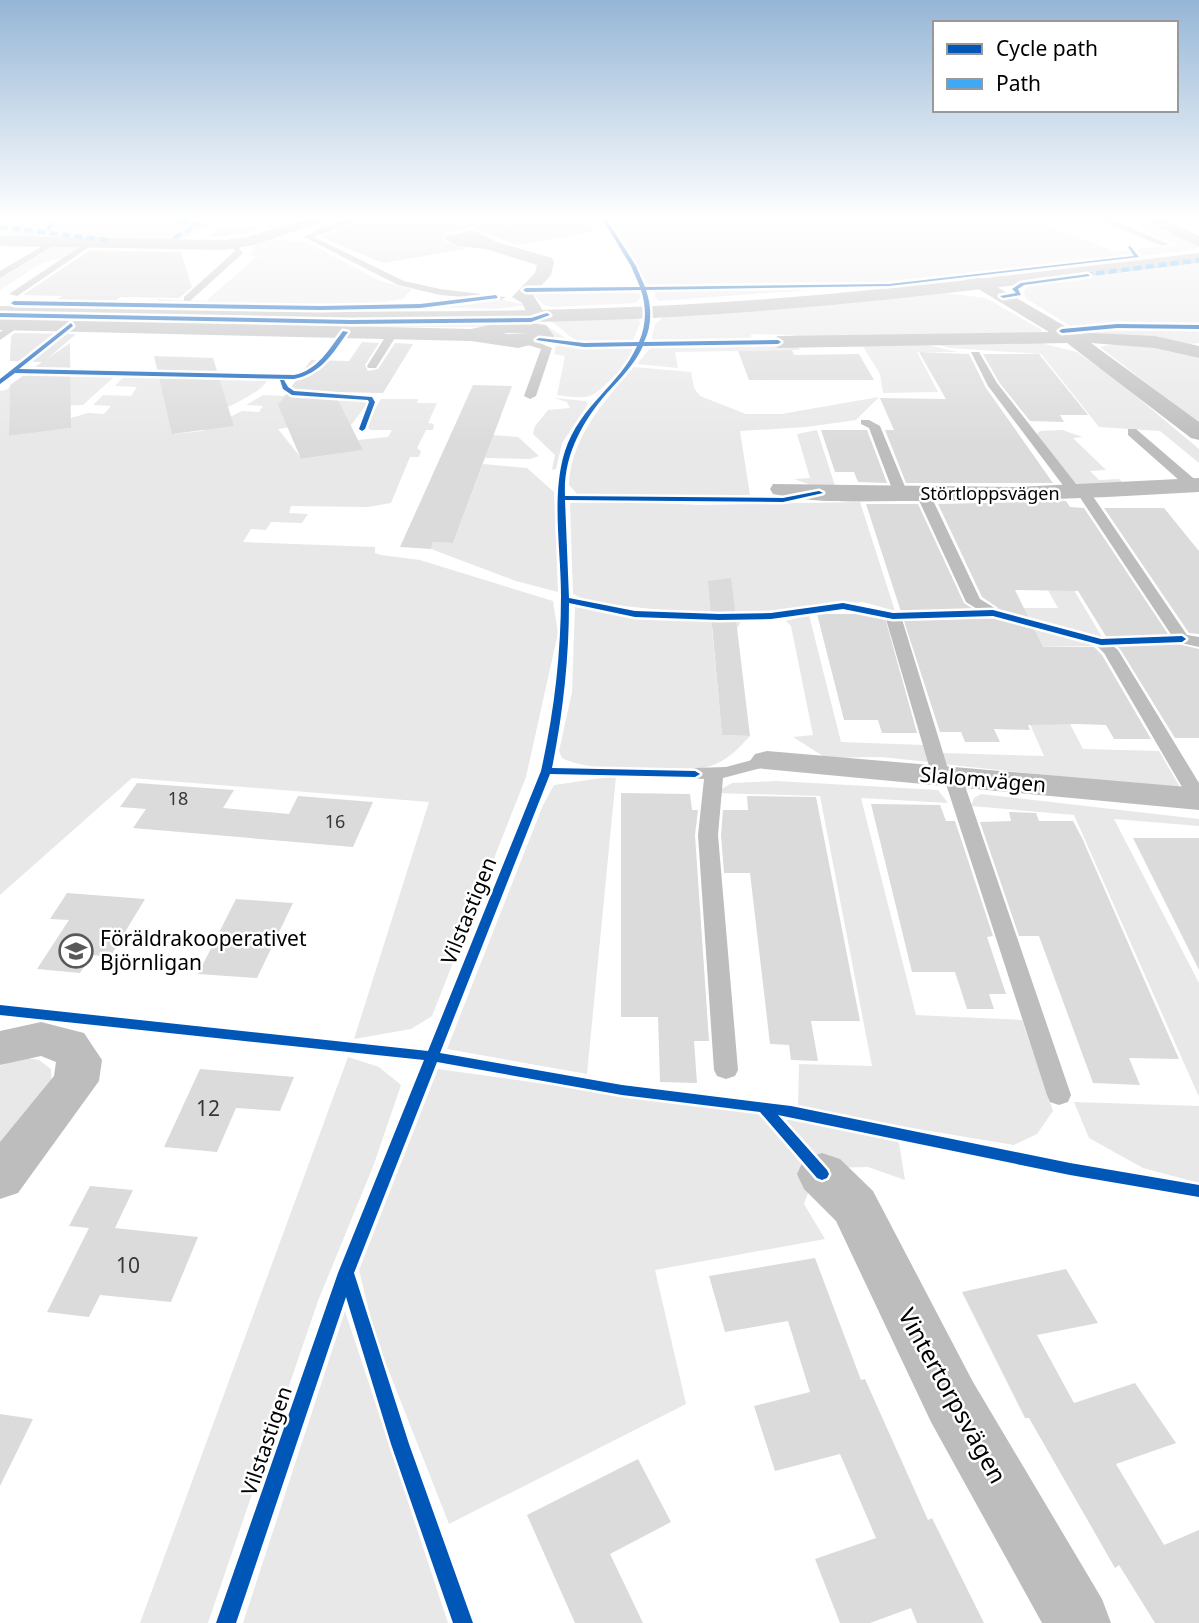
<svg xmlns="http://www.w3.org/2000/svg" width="1199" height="1623" font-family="'Noto Sans',sans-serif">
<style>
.green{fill:#e8e8e8}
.building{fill:#dbdbdb}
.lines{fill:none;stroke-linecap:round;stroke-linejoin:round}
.lane{fill:#bdbdbd;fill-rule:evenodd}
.street{fill:#bdbdbd;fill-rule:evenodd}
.secondary{fill:#bfbfbf;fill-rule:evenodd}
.primary{fill:#bdbdbd;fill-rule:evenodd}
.quiet{stroke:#3fa9f5;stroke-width:4.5;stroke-dasharray:8 4.5;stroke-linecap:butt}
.cycleway-casing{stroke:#fff;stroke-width:5}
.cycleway{fill:#0057b8;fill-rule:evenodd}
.labels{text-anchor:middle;stroke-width:5;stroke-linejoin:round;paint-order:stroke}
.far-street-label{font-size:18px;fill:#000;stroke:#fff}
.number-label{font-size:18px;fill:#373737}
.street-label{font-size:21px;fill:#000;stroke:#fff}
.poi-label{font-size:21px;fill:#000;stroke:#fff;text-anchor:start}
.near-number-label{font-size:21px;fill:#373737}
.near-street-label{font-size:24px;fill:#000;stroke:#fff}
</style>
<rect width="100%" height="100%" fill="#fff"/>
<!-- green -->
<path class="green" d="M0,217H227L228,219L178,240L0,238Z
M608,217H1024L1114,251L1129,250L1133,256L897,283L655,287H650L644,279Z
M1150,225L1197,244L1198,249L1142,256L1136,249L1179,245L1144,230Z
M271,239L307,242L380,281L412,289L403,299L349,308L91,304L97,299L202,305L204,303L161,302L157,299L206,301L257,256L248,255L258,243Z
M55,246H81L66,257L42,263L0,290V278Z
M1199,263V323L1072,327L1025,298L1024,290L1028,286L1043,283Z
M826,286H865L659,301L655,297V292Z
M636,289L643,296L635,303L554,307L544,305L532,293L539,290Z
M944,293L986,298L1042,330L1040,335L805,338L791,335L751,334L752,341L651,342L655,324L664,316Z
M499,299L526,305L496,309L431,307Z
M639,317L640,324L632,342L576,341L550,320Z
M531,321L545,325L570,341L552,339L550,333L481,327H356L359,323Z
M1199,327V343L1190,344L1082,331Z
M1129,341L1199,358V424L1100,347Z
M1041,343L1077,352L1118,381L1199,449V463L1160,431L1099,427L1041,354L949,348L936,344Z
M556,345L630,347L635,349C632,359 600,393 590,396C580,399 567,396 557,395L565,356L554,354Z
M780,345L797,346L800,350L675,352L678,368L637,364L650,348Z
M862,345H928L958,352H917L938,392L883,393L880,374Z
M634,367L691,372L694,388L700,396L746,414H781L879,397L856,420L806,427L740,431L750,495H578L569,485C570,439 604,401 634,367Z
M25,375L114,377L83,405L10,407L9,436L71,428V418L88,413L104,414L111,406L93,405L103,395L131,396L137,387L115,386L121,379L130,376L267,381C257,399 193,420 173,434L202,431L242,411L259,412L263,406L246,405L263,395L362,399L367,404L349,428L307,425L278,429L302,459L362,450L358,440L388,437L392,430H371L365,426L381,399H418L417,403H437L428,423L434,424L433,430H426L417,448L421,451L419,457H410L391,503L368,507L291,506L289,513L308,514L302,523L271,522L266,530L251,529L243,542L375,547V553L381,555L420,560L553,601L558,633L526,777L432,1016L411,1029L354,1039L429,802L132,778L0,895V391L6,390Z
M554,398L585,401L588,404L562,443L556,469L552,470L555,455L533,434L535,426L548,410L570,408L567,402Z
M817,430L836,489H822L794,479L810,478L797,434Z
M1062,430L1083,437L1073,438L1106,470L1090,471L1099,480L1119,479L1126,485L1080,488L1073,482L1037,434L1040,431Z
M493,435L518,437L539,456L530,459L485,458Z
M483,464L527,468L554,492L558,592L516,581L431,549L433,542L453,543Z
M595,500L700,505L860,502L895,611L863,602L743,613L679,612L589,602L573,594L570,503Z
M999,503H1022L1102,637L997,614L986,608H1058Z
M575,607L741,622L737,628L712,629L722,735L750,736C737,750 726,762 707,767C679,774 587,772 562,758L559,751L572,692Z
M809,615L841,742L923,745L929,762L881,757L826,758L793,737L813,735L791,626L786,621Z
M984,619H1006L1097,641L1100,646L1030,647L1083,749L1159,751L1181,789L942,764V753L1044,756Z
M616,776L587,1074L447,1049L543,805L554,785Z
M776,781L938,790L948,803L861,798L916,1015L1022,1020L1053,1111L1037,1134L1014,1145L798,1109L799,1064L872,1066L820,796L714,793L732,783Z
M981,794L1199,819V826L1114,819L1199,983V1097L1074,815L971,806L974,798Z
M21,1057L39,1060L51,1069L52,1086L0,1157V1066Z
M348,1057L379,1067L401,1085L374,1164L318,1301L208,1623H140Z
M438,1069L759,1114L814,1177L804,1204L825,1239L655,1270L686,1404L449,1524L375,1336L359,1270Z
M1074,1102L1199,1106V1183L1143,1168L1089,1138Z
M776,1113L898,1137L905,1180L868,1167L828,1168Z
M345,1311L448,1623H243Z"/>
<!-- building -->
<path class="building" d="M372,217H590L592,232L516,245L471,227L445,233L442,238L443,241L466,249L383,263L321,237Z
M220,226L260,227L245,234L208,237Z
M90,250L181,252L192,287L179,298L120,297L110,306L51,304L62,296L23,295Z
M15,333L76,334L47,359L70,343L71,428L9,436L10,385L42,362L10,361L11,336Z
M362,342L379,343L365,365L368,371L378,369L395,343L413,344L383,393L334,392L363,450L301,459L278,405L311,360L349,361Z
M792,350L794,355L859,354L874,380H749L738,351Z
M919,352L969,354L986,388L1053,483H906L885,430H894L880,398L946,399Z
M983,354H1039L1088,415H1060L1064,422L1030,421L999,382Z
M154,356L213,358L234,426L172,434Z
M473,385L512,386L453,543L433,542L431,549L400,547Z
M821,430H867L887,483L858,482L854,472H835Z
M1066,501L1070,507L1084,508L1174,643L1199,649V738H1175L1120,649L1107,638L1078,591L1015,590L1043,647H1094L1102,655L1151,739H1114L1106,725L1077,724L1028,725L1030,730L994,729L1000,742H965L961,732H940L866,504H918L964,603L987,618L998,619L1001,610L982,597L938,504Z
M1104,508H1164L1199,551V634L1189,633Z
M731,578L750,736L722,735L708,581Z
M817,614H884L917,733H882L878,720H844Z
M137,783L234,790L223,808L289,814L298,796L373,802L353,847L133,828L146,809L120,807Z
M621,793L690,794L692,810H698L695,835L709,1041H694L697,1083L660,1082L658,1017H621Z
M747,796L816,797L860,1021H811L818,1061L791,1060L789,1045L770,1044L750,873H724L721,835L723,810H748Z
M871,804L940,805L946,821H955L993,936L987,937L1006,994H989L994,1009H967L955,972H912Z
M1009,812L1036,813L1039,821H1073L1082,838L1179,1059L1129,1058L1140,1085L1093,1083L1039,936H1019L980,822L1011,821Z
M1133,838H1199V970Z
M67,893L145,899L110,957L92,955L80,973L37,969L69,920L50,919Z
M236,899L293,903L257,978L198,974Z
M200,1069L294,1077L280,1111L236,1108L217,1152L164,1147Z
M90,1186L133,1190L115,1228L198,1237L171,1302L100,1295L89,1317L47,1312L89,1228L69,1226Z
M815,1258L861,1380L865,1379L928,1520L932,1518L984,1623H917L911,1608L870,1623H840L815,1559L876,1538L840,1454L775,1471L754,1406L810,1392L788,1321L725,1332L709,1276Z
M1066,1269L1098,1323L1037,1335L1074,1403L1135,1383L1176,1443L1116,1464L1164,1545L1199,1530V1623H1155L1119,1565L1115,1568L1029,1418H1025L962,1292Z
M0,1414L33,1419L0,1486Z
M638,1459L671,1522L610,1554L643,1623H575L527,1515Z"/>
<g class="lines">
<!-- lane -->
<path class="lane" d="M355,217H370L314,237L404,281L440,289L506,297L501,300L440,295L398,285L304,237L323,226Z
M1093,217H1105L1169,244L1162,246Z
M53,240L60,242L0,278V271Z
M90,240L97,242L17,296L9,294Z
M234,242L243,253L190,301H184V297L235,251L230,244Z
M15,322L23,324L0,340V332Z
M389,331L398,333L376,368H368L367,366Z
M529,339L552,348L536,396L530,399L524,396L541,349L525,344V340Z
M971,352H979L997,383L1080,489H1088L1187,635L1199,637V647L1176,642L1079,496H1071L988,386Z
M861,420H869L880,426L908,494L906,497L894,494L869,428L861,424Z
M1128,429H1136L1199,483V489H1189L1128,435Z
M923,490L930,494L980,599L998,610V616H988L966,602L916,494Z
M893,611L901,616L949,772L960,773L962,777L1071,1095L1068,1102L1059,1105L1050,1102L1047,1095L945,781L934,780L932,776L885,616Z
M1101,637L1118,650L1199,783V805L1189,799L1104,653L1093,642Z
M767,756L776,761L773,765L723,778L718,835L738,1070L735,1076L726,1079L717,1076L714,1070L698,835L704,779L688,778L686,774L695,768L726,767Z"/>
<!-- street -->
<path class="street" d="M313,217H337L254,245L224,250L0,246V236L224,240L246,237Z
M472,230L497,242L552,258L554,262L551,275L533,295L542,309L539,313H527L522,303L512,297L535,273L537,265L486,249L458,246L444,239L446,236Z
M973,273L1075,332L1155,336L1199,346V358L1155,348L1091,343L1199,422V440L1191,438L1067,343L778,348L768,342L778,336L1049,332L967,282L964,278Z
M0,318L471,329L508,321L546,325L554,336L551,340L518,348L471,341L0,330ZM508,333L528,334H502Z
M1199,478V492C1099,498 1001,502 901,501C859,501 814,504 773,494L770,489L773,484L1015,487Z
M767,751L1199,788V810L755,768L750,761L755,754Z
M41,1022L84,1033L102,1060L99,1081L18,1193L0,1199V1142L54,1076L56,1062L41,1056L0,1065V1031Z
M822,1153L840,1159L873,1191L973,1382L1102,1599L1111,1623H1042L931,1422L836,1221L804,1189L797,1174L804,1159Z"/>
<!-- secondary -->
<path class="secondary" d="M1199,253V263C1001,287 803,313 604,320C402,327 201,322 0,318V306C201,310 402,315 604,308C803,302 1001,276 1199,253Z"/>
<!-- primary -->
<path class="primary" d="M1139,217H1160L1199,236V247Z"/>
<!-- quiet -->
<path class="quiet" d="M168,217L198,225L176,237L174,242
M0,227L108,240
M48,230L55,217
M1084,275L1199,260"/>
<defs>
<path id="cycleway" d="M601,217H605L636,266L645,287L889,284L1134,256L1128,247L1130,246L1139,257L889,286L646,290C652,307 652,326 644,342L778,340L781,342L778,344L643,346C635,364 620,379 607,393C582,422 563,456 565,496L783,498L819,491L823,493L783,502L565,500L569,598L635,611L719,614L771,613L843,603L893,613L993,610L1101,639L1182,636L1186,639L1182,642L1101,645L993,616L893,619L843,609L771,619L719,620L635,617L569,603C569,659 563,713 552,768L695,771L700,774L695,777L550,774L440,1053L622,1085L791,1106L1070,1163L1199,1185V1197L1070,1175L778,1115L827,1170L829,1174L827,1178L822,1180L817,1178L760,1112L622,1095L437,1062L354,1273L409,1444L473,1623H453L391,1444L346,1297L236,1623H216L338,1273L424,1060L0,1015V1005L428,1051L541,771C554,713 561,655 561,595C561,550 551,494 565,451C580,405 620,385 637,346L584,347L536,340L539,338L584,343L639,342C646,326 647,308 641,290L526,292L523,290L526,288L640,287L631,266Z
M1088,274L1090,276L1024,285L1018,289L1021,295L1003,298L1000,296L1016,293L1012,289L1021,283Z
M496,295L498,298L420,308L321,310L14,305L11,303L14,301L321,306L420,304Z
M0,313L351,320L531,318L547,313L550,315L531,322L351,324L0,317Z
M71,323L73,326L19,369L294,375C318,370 329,349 343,331L348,332C332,354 322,373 294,379L15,373L0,384V379Z
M1117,324L1199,325V329L1117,328L1062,333L1059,331L1062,329Z
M280,380H284L288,387L294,391L372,397L375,402L365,429L362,431L359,429L369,402L368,400L292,395L283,389Z"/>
</defs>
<!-- cycleway casing -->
<use href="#cycleway" class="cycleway-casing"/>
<!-- cycleway -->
<use href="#cycleway" class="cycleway"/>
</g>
<!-- sky -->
<linearGradient id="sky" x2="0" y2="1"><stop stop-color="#95b6d6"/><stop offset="0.49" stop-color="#fff"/><stop offset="1" stop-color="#fff" stop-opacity="0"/></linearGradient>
<rect width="1199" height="445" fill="url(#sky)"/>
<!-- icons -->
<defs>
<symbol id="school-ring" viewBox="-11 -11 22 22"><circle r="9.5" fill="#fff" stroke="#595959" stroke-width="1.5"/><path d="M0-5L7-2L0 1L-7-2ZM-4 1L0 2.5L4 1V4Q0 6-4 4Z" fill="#595959"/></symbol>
</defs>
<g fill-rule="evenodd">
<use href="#school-ring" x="57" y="932" width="38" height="38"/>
</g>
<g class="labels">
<!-- far-street labels -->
<g class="far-street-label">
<text x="990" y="500">Störtloppsvägen</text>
</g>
<!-- number labels -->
<g class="number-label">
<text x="178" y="805">18</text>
<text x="335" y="828">16</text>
</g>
<!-- street labels -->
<g class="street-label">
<text transform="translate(983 780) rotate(5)" y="7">Slalomvägen</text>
<text transform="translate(469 911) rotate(-68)" y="7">Vilstastigen</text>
<text transform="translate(267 1441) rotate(-71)" y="7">Vilstastigen</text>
</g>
<!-- poi labels -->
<g class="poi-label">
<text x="100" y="946">Föräldrakooperativet<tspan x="100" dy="24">Björnligan</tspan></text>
</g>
<!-- near-number labels -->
<g class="near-number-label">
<text x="208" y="1116">12</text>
<text x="128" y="1273">10</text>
</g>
<!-- near-street labels -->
<g class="near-street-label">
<text transform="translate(952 1396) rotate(61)" y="8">Vintertorpsvägen</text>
</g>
</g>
<!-- legend -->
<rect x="933" y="21" width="245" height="91" fill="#ffffff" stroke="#999999" stroke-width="2"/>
<rect x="947" y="44" width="35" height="10" fill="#0057b8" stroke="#999999" stroke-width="2"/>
<text x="996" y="56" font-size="21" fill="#000000">Cycle path</text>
<rect x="947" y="79" width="35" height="10" fill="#3fa9f5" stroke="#999999" stroke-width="2"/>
<text x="996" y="91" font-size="21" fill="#000000">Path</text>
</svg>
